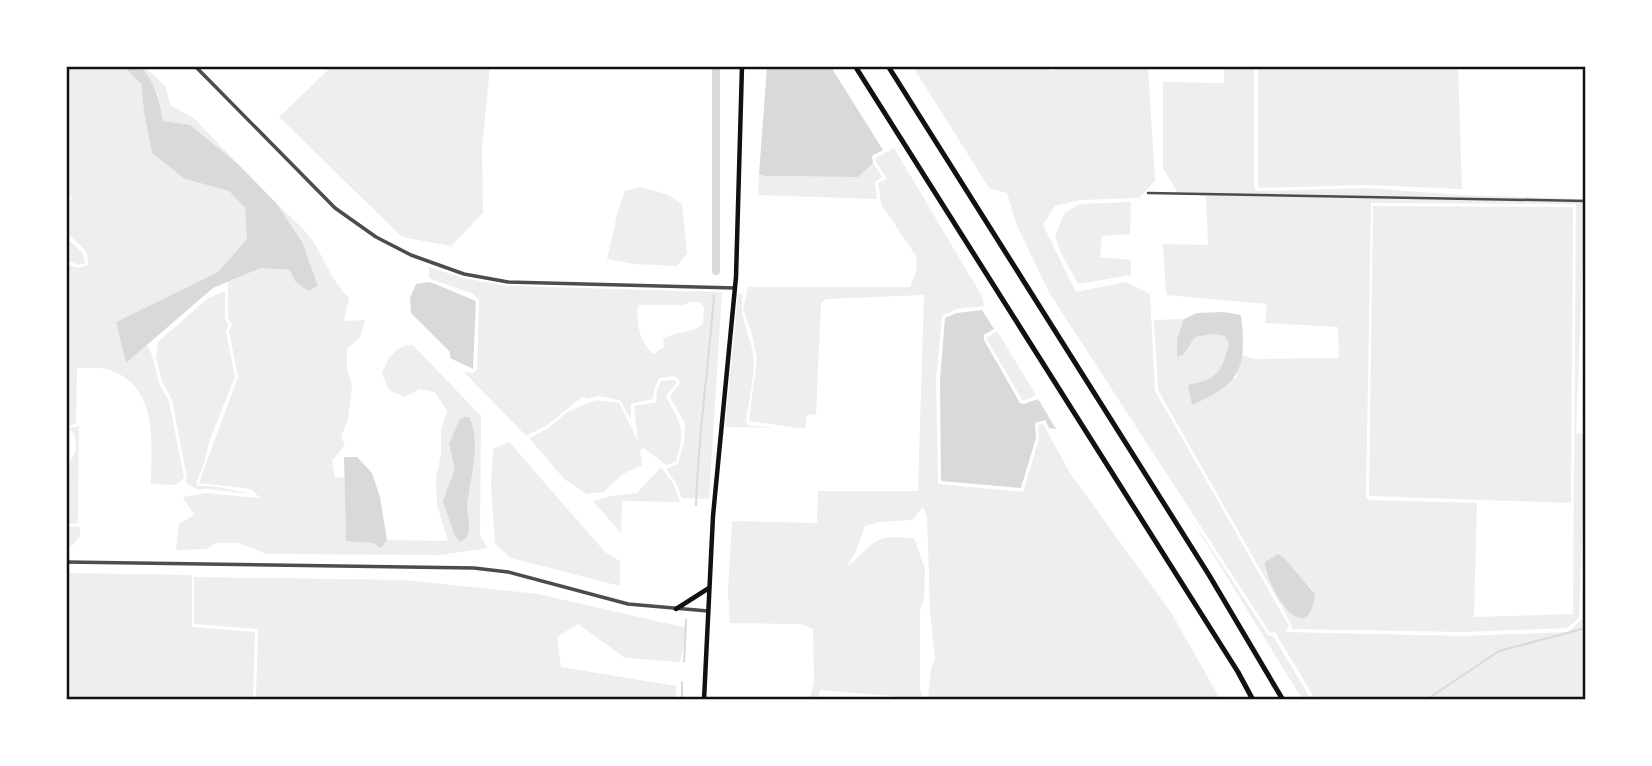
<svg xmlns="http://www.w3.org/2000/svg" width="1652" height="766" font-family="Arial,sans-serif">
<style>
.green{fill:#eee;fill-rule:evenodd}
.water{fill:#d9d9d9}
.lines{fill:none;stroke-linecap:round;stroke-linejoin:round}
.stream{stroke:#d9d9d9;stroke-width:2}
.canal{stroke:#d9d9d9;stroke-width:8}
.minor{stroke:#4c4c4c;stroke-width:2.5}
.tertiary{stroke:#4c4c4c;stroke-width:3.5}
.secondary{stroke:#111;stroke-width:4.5}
.motorway{stroke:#111;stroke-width:5}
.neatline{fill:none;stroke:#111;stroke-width:2.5}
</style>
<rect width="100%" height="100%" fill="#fff"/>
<!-- green -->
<path class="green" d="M69,66L124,67L141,84L144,112L185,179L229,191L245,208L247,240L218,272L116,322L126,363L147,345L152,355L159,383L169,401L184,478L176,485L151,484C151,444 159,387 110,370C100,367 87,368 77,368L76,424L67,425V264L78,268L89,265L86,251L67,233V204L73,198L67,195V69Z
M140,67H145L166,87L170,105L194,118L237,163L190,125L162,121L158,94Z
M331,67H490L482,147L483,213L451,246L402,237L279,117Z
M1040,67L1053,71L1059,67H1148L1155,181L1139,198L1080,200L1055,206L1043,225L1076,292L1126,282L1150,294L1155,391L1289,626L1285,632L1464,636L1568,632L1582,619L1585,526V699H1315L1275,632L1270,633L1050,294L1017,226L1007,193L989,188L913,67Z
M1224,67H1254V188L1257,191L1367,188L1462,195L1585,199L1576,433L1586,434L1579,618L1567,628L1464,632L1292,629L1291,623L1158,390L1154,320L1184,319L1177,338L1178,356L1184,354L1195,337L1212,334L1225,336L1229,344C1221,373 1217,379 1188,385L1236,378L1242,355L1254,359L1339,358L1338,327L1265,323L1267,304L1166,295L1163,244L1208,245L1206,196L1178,193L1163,168V82L1224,83ZM1371,203L1576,204L1573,614L1474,617L1477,503L1369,500L1366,497ZM1284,558L1296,574L1313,590L1274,588L1265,571Z
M1258,67H1458L1462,189L1367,185L1258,188Z
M894,148L983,298L984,306L956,309L942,316L936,380L938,484L1023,492L1039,439L1038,425L1043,424L1070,473L1172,614L1220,699H928L931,669L935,659L930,610L927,516L923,507L912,520L878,522L865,526L855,553L846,567C858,560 870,540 886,538C895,536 905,538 914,538L925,569L924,598L920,611V688L923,699H898L891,696L820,690L818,699H810L814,680L813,629L801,624L730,623L728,592L732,521L817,523L818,491H918L924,295L826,299L821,303L816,414L807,415L805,429L749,421L757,358L751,331L743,309L748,287H910L917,269L916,256L881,204L878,183L887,179L874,159Z
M873,163L882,177L875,182L877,199L758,195L759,174L765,176L858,177Z
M641,187L666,194L682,204L687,253L677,266L635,264L607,259L618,211L625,191Z
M1131,202L1130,234L1102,236L1100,257L1131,260V275L1078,284L1060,251L1055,235L1065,213L1080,204Z
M277,204C290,217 306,229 316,246C327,265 332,281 349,298L344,321L365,320L361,336L347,349V368L352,385L348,419L341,437L345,445L332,461L335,477L345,478L346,541L372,543L381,548L387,540L448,541L437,505L436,477L441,455V430L447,411L435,392L420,389L404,397L389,390L382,373C389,357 394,346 413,345L481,416L480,535L488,548L440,555L267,554L238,543H215L207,549L176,550L179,524L194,515L183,497L206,493L260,498L251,489L199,483L238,377L229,331L232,325L228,318V282L261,268L290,270L296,281L302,242Z
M1373,206L1573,207L1571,503L1369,496Z
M66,238L83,253L85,263L78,265L67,260Z
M429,267L463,278L508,286L722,292L709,499L682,498L676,483L666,469L678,464L684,442L685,423L670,397L680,383L679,379L674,376L659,378L654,389L653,399L631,404V420L620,400L597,396L589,399L582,397L547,425L526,436L464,372L473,373L477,369L479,300L473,294L429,278ZM691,302H700L704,308L703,323C690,336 676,329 663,340L664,347L654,354C639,343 636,322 638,305H683Z
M225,291V318L228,325L226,332L235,377L210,439L204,463L196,483L198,486H213L252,494L206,489L198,490L185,482L187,477L172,400L162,381L156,357L158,342L208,298Z
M738,294H743C738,316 750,332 753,354C756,373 748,402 746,422L749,425L773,428L725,427Z
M997,331L1036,395L1023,401L986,338Z
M673,380L677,382L666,396C682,429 686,425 676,462L666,465L644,448L640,450L642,465L621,475L604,492L587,494L564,479L529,438L549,428L567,412L596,400L619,403L638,441L634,406L656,402L657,390L661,381Z
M79,426L78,523L68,524L67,469L76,449L75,435L69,428Z
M509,442L605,552L620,561V586L511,558L495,544L491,486L493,449Z
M661,467L674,485L680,502L622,501L621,533L593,501L611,496L637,493Z
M1187,512L1268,635L1273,636L1311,699H1302Z
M76,526L80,527V536L73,545H67V528Z
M67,573L192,575V627L255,632L253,699H67Z
M194,577L404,580L538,594L687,628L680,662L625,658L578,624L557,637L561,667L676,686V699H256L258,629L194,624Z"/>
<!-- water -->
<path class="water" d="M124,67H140C156,82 159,100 163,121L190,125L237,163L277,204L302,242L318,286L308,291L295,281L290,270L261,268L213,288L126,363L116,322L218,272L247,239L245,208L229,191L185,179L152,153L144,112L141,84Z
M767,67H831L883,150L872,156L873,163L858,177L765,176L759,174Z
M430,282L476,301L473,369L450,358V352L411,313L410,298L416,284Z
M982,310L994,329L984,335V340L1020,403L1024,404L1038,399L1056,429L1049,428L1045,420L1035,423L1036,438L1021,488L941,481L940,380L945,318L957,313Z
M1224,312L1241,315C1247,368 1241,384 1192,405L1188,385C1217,379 1221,373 1229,344L1225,336L1212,334L1195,337L1184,354L1177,357V338L1184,319L1197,313Z
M464,417H469C482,443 470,478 467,506C467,515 471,527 468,534C466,539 464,539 460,542L454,534L443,501L455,469L449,444L460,419Z
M344,457H357L372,473L380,497L387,540L381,548L372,543L346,541Z
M1278,554L1284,558L1315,594C1308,654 1265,586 1265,562Z"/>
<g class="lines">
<!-- stream -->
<path class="stream" d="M696,505C698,435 709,365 714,295
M684,662L686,620
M682,682V700
M1426,700L1499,651L1586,628"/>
<!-- canal -->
<path class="canal" d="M716,66V271"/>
<!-- minor -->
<path class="minor" d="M1148,193L1586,201"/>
<!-- tertiary -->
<path class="tertiary" d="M195,66L335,208L376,237L411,255L464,274L508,282L735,288
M66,562L474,568L508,572L628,604L708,611"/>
<!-- secondary -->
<path class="secondary" d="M676,609L709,588
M704,700L713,516L736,277L742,66"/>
<!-- motorway -->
<path class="motorway" d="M855,66L1238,672L1253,700
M888,66L1209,575L1283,700"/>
</g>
<!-- border -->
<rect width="1652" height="766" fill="none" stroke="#ffffff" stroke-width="136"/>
<rect x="68" y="68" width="1516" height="630" class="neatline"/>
</svg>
